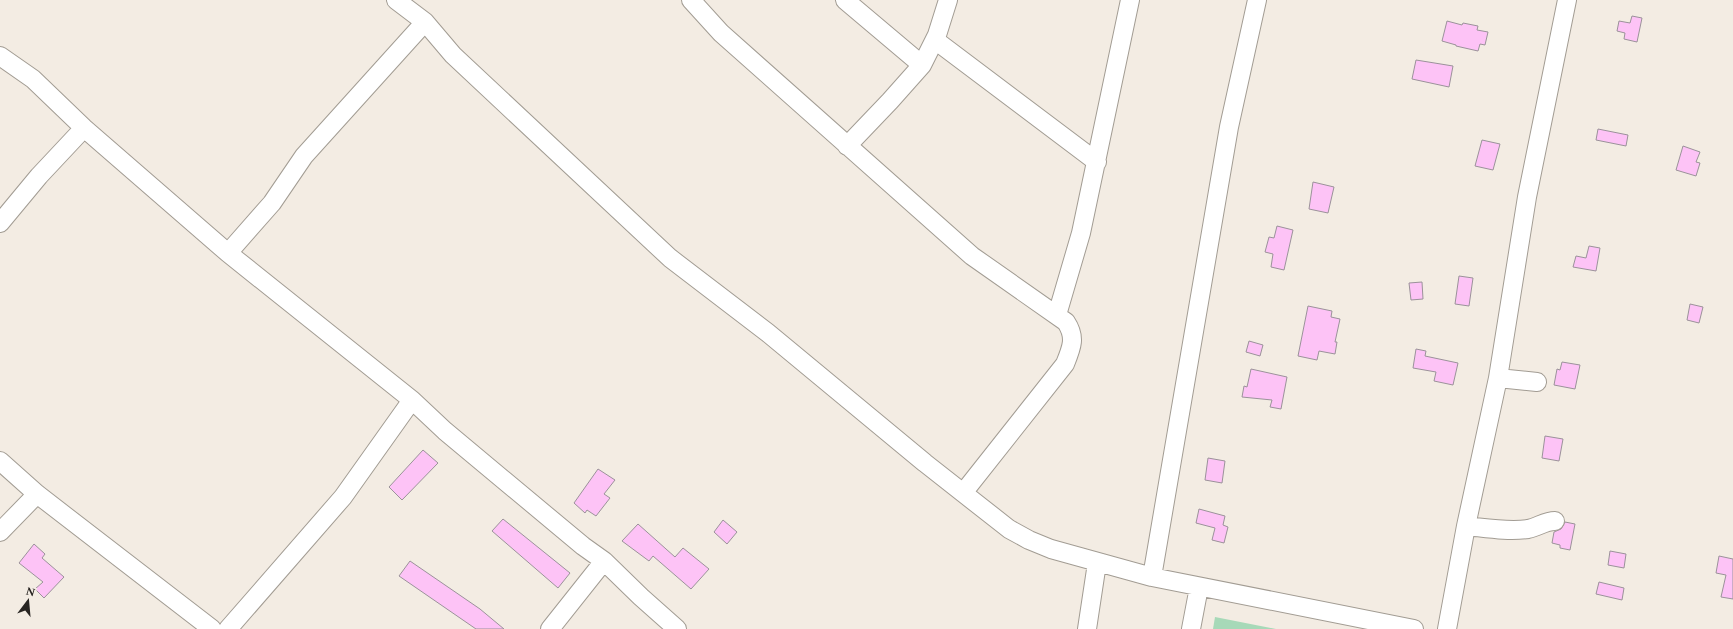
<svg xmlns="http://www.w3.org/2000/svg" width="1733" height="629" font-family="Spectral,serif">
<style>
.green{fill:#a7d9b8}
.building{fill:#fdc3f6;stroke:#9b929a}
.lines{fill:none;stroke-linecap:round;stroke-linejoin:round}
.minor-casing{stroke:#a29c93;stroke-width:20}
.minor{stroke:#fff;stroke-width:18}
</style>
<rect width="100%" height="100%" fill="#f3ece3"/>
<!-- green -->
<path class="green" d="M1215,617L1276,629H1213Z"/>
<!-- building -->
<path class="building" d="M1632,16L1642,18L1637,42L1624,39L1625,33L1617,31L1619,21L1630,23Z
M1447,21L1462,25L1463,23L1478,26L1477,30L1488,32L1485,45L1480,44L1478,51L1456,46V45L1442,41Z
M1416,60L1453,66L1449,87L1412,79Z
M1598,129L1628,135L1626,146L1596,140Z
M1482,140L1500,144L1493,170L1475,166Z
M1683,146L1700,152L1696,162L1700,163L1696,176L1676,170Z
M1313,182L1334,187L1328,213L1309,209Z
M1277,226L1293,230L1284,270L1271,267L1273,254L1265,252L1269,237L1274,238Z
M1589,246L1600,248L1596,271L1573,267L1576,256L1586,258Z
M1459,276L1473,278L1469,306L1455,304Z
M1422,282L1423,299L1411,300L1409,283Z
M1690,304L1703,307L1699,323L1687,320Z
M1308,306L1332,311L1331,317L1340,319L1335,342H1337L1335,354L1319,351L1317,360L1298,356Z
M1249,341L1263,345L1260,356L1246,352Z
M1416,349L1426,351L1425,356L1458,363L1453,385L1434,381L1436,372L1413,368Z
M1562,362L1580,365L1575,389L1554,385L1557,369L1560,370Z
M1251,369L1287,377L1281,409L1270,407L1272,400L1242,397L1244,386L1247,387Z
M1545,436L1563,439L1559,461L1542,458Z
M423,450L438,463L402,500L389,487Z
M1208,458L1225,461L1222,483L1205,480Z
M598,469L615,480L604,494L610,498L596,516L587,510L585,513L574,503Z
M1199,509L1225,516L1223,525L1228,527L1224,543L1212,540L1215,528L1196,523Z
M503,519L570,573L558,588L492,531Z
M723,520L737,532L727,544L714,532Z
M1565,522L1575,524L1570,550L1560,548V545L1552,543L1554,532L1561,529Z
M638,524L675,557L683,548L709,569L691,589L653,556L649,561L622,541Z
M34,544L45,554L42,558L64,577L44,598L35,589L43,582L19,563Z
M1610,551L1626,554L1624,568L1608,565Z
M1719,556L1733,559V599L1721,597L1726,575L1716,573Z
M410,561L480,609L504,629H476L399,576Z
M1599,582L1624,588L1622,600L1596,594Z"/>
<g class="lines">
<defs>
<path id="minor" d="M396,0L425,22L453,55L670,258L768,333L925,463L1009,529L1029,540L1051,549L1152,577L1414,629
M691,0L721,33L972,256L1066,322C1076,337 1072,347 1065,364L963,493
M845,0L922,65
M935,40L1097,162
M0,56L33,79L84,128L228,253L412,400L445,431L583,546L604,561L641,597L677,629
M847,146L890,101L922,65L937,35L948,0
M0,223L39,176L84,128
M228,253L272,203L304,156L425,22
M1057,315L1081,233L1130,0
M1498,378L1537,382
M0,461L37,494L212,629
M1466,526C1486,528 1508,532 1528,529C1538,527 1545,521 1555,521
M0,532L37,494
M1152,577L1229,127L1257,0
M228,629L343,497L412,400
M550,629L604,561
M1087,629L1097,563
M1191,629L1199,587
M1447,629L1466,526L1498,378L1527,197L1567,0"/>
</defs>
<!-- minor casing -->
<use href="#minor" class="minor-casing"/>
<!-- minor -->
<use href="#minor" class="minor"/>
</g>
<!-- north arrow -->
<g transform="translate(28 601) rotate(16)" stroke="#f3ece3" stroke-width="3" paint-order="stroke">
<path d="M0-3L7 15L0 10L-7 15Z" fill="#282522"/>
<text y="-6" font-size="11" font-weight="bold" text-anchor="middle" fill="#282522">N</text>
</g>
</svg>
